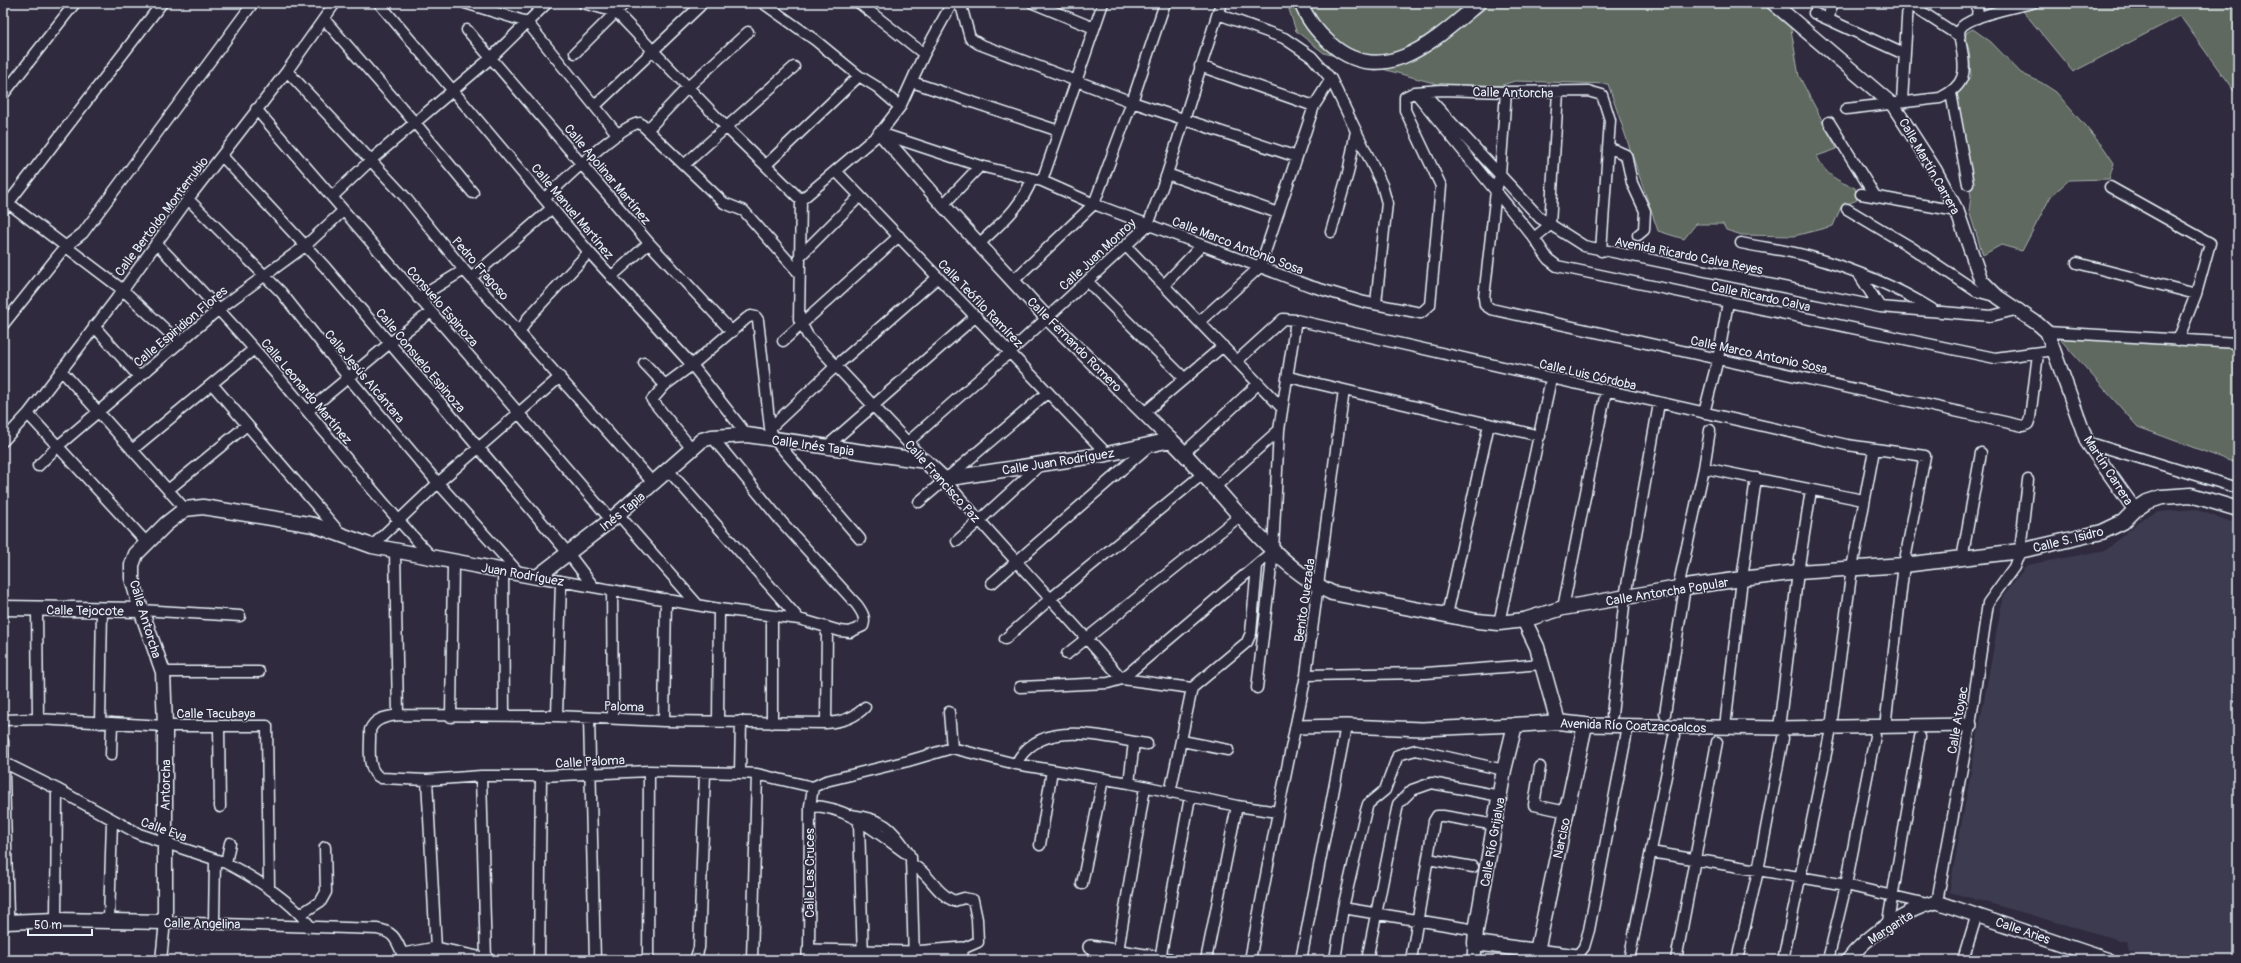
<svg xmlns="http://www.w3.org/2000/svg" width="2241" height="963" font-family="Pangolin,sans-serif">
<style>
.built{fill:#3d3a50}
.green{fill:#5f695e;stroke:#a4adab}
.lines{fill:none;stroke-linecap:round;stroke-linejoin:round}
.minor-casing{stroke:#e8f1f8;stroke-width:13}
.tertiary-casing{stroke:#e8f1f8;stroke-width:16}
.secondary-casing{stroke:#e8f1f8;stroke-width:17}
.minor{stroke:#2f2a3d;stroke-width:10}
.tertiary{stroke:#2f2a3d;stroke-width:13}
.secondary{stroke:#2f2a3d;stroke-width:14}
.labels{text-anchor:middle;stroke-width:3;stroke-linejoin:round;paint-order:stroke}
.street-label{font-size:13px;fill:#e8f1f8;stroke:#2f2a3d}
</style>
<rect width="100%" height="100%" fill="#2f2a3d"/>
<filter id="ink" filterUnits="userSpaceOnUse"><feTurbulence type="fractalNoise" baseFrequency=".025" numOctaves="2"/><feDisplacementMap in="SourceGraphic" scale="8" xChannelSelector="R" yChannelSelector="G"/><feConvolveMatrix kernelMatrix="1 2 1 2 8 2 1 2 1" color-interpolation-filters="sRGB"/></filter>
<g filter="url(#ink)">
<!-- built -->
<path class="built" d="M2194,509L2238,524V960H2156L2129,951L2127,942L1949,892L2003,596L2027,565L2106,550L2143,518L2159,512Z"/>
<!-- green -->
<path class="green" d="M1287,3H1794L1788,12L1799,76L1837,149L1817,156C1824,174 1837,181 1855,188L1857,200L1841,207L1833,226L1794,236L1742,235L1726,230L1723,224H1696L1684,239L1658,231L1608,84L1515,81L1499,86L1441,85L1324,53L1296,31Z
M2055,3H2238V93L2236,94L2180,16L2073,72L2023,11Z
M1973,29L1991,42L2021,73L2042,83L2056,92L2104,148L2114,163L2109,179L2069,180L2051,196L2022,251L2001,245L1983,255L1969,211L1971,196L1953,99L1971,76L1969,50L1965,37L1967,32Z
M2059,338L2238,348V464L2138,427Z"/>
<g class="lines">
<defs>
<path id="minor" d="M379,3L589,252L692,365L747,435
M465,3L527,22L618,135
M583,3L616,12L727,128L801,200
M763,3L815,40L859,76L877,87L900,107
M859,3L924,54
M957,3L962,9L970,38L979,44L1132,102L1297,157
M1033,3L1094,28
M1908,3L1959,36
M1814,13L1904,54
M1218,14L1284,38L1312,57L1331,79L1382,185L1387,203L1376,303
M1977,18L1978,3
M324,19L416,124L473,193
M1829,20L1831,3
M467,30L649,243L732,332
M575,53L625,3
M1200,66L1314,106
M287,71L405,197L464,270L654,484
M912,82L1059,131
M1415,92L1534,238L1548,259L1557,266L1995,358L2055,350
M1506,92L1500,174L1496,191L1484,298L1485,305L1491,309L2023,426L2028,424L2030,418L2038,354
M1424,93L1540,218L1584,246L1880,307L1991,316L2019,309
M1951,93L1968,184
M3,95L75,3
M1902,101L1908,3
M595,106L700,6
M256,109L611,520
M1846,109L1940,98C1967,85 1966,71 1961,45C1960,40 1958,34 1960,29C1966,17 2018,6 2032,3
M1829,122L1875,196
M648,129L688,87L748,32
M880,133L980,166L1042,181L1094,204L1310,286L1364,302L1421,313L1430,305L1441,186L1405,110V97L1415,92L1441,90L1506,92L1588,91L1602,95L1610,120L1601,251
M1608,147L1626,155L1632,183L1645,211L1644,230L1638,235
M222,156L325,267L568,553L593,586
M684,165L794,67
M766,165L859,76
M836,171L1107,454
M1167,174L1278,213
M1042,181L1103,3
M2110,187L2210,243L2196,294L2178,340
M1861,194L1957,211
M333,196L371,160L492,57L547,3
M545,198C562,182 621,124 640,123L724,203L744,211L798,272
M3,199L123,290L180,343
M188,199L281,292L348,377L438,483L519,573
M801,200L799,319L808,336L925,461
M801,200L880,133L900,107L924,54L952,3
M943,205L980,166
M1847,209L1909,246L1976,291L1998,297
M3,210L162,3
M1331,232L1348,173L1356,131
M1534,238L1550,225L1558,92
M156,243C209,298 260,354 308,412C349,461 388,511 432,557
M1741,243C1764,248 1788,250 1811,257C1853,269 1895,286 1932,309
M979,244C1002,222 1020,209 1032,179
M1126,246L1282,408
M799,257L860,196
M2077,263L2196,294
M1858,273L1880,307
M611,277L649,243
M471,278L552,208
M1013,281L1094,204L1132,102L1165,3
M1087,281L1184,378
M1164,285L1202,245
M418,298L464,270
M1200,321L1260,267L1314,106L1331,79
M3,325L65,247L83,233L253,3
M94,326L139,377
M520,332L528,318L589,252
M2047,332L2238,343
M783,341L899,236
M1237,361L1283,319L1296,320L1847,445L1925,456L1904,565L1885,727
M644,363L665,385
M61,370L185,509
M1289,377L1540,436
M212,384L340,533
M308,411L390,343L431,312
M1144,413L1223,346
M1704,413L1718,359L1728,302
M28,414L146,542
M770,428L837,365L938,277
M3,441L28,414L123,290L188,199L287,71L335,3
M908,442L1010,352L1148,225L1167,174L1221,3
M2087,442L2238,488
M826,447L976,316
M692,449L652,400L665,385L692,365L747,318L751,316L756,317L758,320L770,428L774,439L860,539
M132,450L254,349
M1184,453L1258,384
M38,466L58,446L219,309L305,246L343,211
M1704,468L1863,500
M669,471L799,619
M944,479C1001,548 1064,611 1122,679L1192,688
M1215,487L1279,430
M168,490L247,425
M919,502L1048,392
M618,514L697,604
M957,541L1041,464
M372,546L438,483L560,377
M395,551L398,715
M1962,559L1981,453
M503,571L504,715
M537,577L719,609L799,619L840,631L850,632L863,626C866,618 862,612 857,605L781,521L712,437
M992,583L1150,445
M1678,588L1704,468L1710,430
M612,590L613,717
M1563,608L1606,391
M37,609L38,719
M141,610L240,616
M1447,615L1489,424
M772,617V723
M1499,623L1551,379
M1005,639L1050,599L1204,473
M1067,654L1241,515
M163,672H259
M1306,675L1426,673L1543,664
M1020,687L1108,683L1122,679L1273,551
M1192,688L1247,642L1251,633L1257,566
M1257,688L1273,551L1279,430L1296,320
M949,712L952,748
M1665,714L1685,587
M1612,715L1625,597L1659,403
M557,716L561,581
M451,717L453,563
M589,718L595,960
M3,720L38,719L165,726H267L269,888
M664,721L666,599
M718,721L719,609
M100,723L102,610
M826,723L827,628
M219,726L220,807
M1725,727L1742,579L1756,478
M1831,727L1852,568L1874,450
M1779,728L1798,572L1811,490
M3,741L8,915L6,922H3
M1182,741L1228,750
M111,755L112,723
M3,762L57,789L139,834L226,863C257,879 289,899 310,926
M1016,764C1040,716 1105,738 1147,744
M1540,767L1534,805L1567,812
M740,773L741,721
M481,776L486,960
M427,780L436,949
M1129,783L1134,742
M813,787L757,774L740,773L649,771L541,776H481L427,780L381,778C365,771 371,745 370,730C375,718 386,717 398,715L557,716L664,721L826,723C841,722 855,718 865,707
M813,787L826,781L908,761L952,748L1016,764L1129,783L1237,806L1278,812
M1170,793L1192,688
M810,806C848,805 881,836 911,857
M851,815C883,819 892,827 909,854
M859,822L863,960
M1040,845L1052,770
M1651,852L1846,885L1927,904
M911,858L914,960
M1428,859L1473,867
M226,863L230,843
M911,864C930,873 934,892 954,901L964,898L973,900L977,919L978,942L962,949L963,960
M1082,884L1103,779
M1937,902L1970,725L1988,603L2014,567L2020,551L2028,480
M1343,908L1476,930
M301,914L321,901L326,892L325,847
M56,920L57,789
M109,920L112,821
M214,922L215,860
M1887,927L1920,737
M809,951L810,806L813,787
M1118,951L1145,787
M1160,959L1190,797
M161,960L165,922L377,929C395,932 396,940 403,955
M539,960L541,776
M648,960L649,771
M695,960L699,948L705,773
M752,960L757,774
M1206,960L1237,806
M1250,960L1278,812L1306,675L1344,390
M1301,960L1346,726
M1335,960L1343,908L1365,814L1368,804L1385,790L1398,755L1416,750L1504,770
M1367,960L1398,804L1412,790L1432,783L1500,796
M1411,960L1434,821L1437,816H1443L1496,825
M1577,960V956L1584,947L1589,930L1628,726
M1629,960L1674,736
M1676,960L1717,742
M1737,960L1758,871L1783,738
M1783,960L1830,734
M1828,960L1846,885L1875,736
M1963,960L1977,914"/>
<path id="tertiary" d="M1301,3C1307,20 1317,32 1331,44C1384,91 1438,37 1479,3
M1773,3L1893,105L1935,170L1957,211L1981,280L1998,297L2038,324L2047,332L2087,442L2135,510
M880,133L943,205L1047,318L1171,440
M1585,725L1779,728L1970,725
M1297,727L1346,726L1422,729L1515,725
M1090,947L1169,960
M1537,951L1577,956
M402,960L403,955L436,949L487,960
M809,960V951L914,953L962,949
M1474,960L1475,943
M1848,960C1866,936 1908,908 1937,902L2109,960"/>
<path id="secondary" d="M3,608L141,610
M1524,620L1537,647L1558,722
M1558,722L1585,725L1537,951L1475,943L1476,930L1504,770L1515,725Z
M3,925L6,922L56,920L165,922V726L163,672L141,610L132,578V565L136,554L166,524L185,509L203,507L314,525L372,546L537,577L611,520L702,440L712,437L747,435L925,461L944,479L1107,454L1171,440C1220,487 1270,564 1332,593L1477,621L1499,623L1524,620L1563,608L1678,588L1742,579L1798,572L1904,565L2020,551L2102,532L2123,522L2135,510L2147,502L2162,497L2191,495L2238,509"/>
</defs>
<!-- minor casing -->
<use href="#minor" class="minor-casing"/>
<!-- tertiary casing -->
<use href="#tertiary" class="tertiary-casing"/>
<!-- secondary casing -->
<use href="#secondary" class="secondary-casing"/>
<!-- minor -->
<use href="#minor" class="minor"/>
<!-- tertiary -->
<use href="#tertiary" class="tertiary"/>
<!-- secondary -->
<use href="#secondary" class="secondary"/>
</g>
</g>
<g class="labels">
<!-- street labels -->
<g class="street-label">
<text transform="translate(1513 92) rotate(1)" y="5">Calle Antorcha</text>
<text transform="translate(1930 166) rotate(60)" y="5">Calle Martín Carrera</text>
<text transform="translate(608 174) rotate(50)" y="5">Calle Apolinar Martínez</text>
<text transform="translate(573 211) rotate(50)" y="5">Calle Manuel Martínez</text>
<text transform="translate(161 216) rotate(-53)" y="5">Calle Bertoldo Monterrubio</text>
<text transform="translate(1238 245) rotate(21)" y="5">Calle Marco Antonio Sosa</text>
<text transform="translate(1097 254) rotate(-43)" y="5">Calle Juan Monroy</text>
<text transform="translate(1689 255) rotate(11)" y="5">Avenida Ricardo Calva Reyes</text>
<text transform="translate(481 268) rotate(49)" y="5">Pedro Fragoso</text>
<text transform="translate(1761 296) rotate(12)" y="5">Calle Ricardo Calva</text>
<text transform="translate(981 303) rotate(46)" y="5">Calle Teófilo Ramírez</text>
<text transform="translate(443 306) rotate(49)" y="5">Consuelo Espinoza</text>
<text transform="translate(180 326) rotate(-40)" y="5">Calle Espiridion Flores</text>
<text transform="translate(1075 344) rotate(45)" y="5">Calle Fernando Romero</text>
<text transform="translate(1759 354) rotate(12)" y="5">Calle Marco Antonio Sosa</text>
<text transform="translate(421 360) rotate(50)" y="5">Calle Consuelo Espinoza</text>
<text transform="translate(1588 374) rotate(13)" y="5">Calle Luis Córdoba</text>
<text transform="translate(365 376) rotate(50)" y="5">Calle Jesús Alcántara</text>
<text transform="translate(307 391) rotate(50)" y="5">Calle Leonardo Martínez</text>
<text transform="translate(813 445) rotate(8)" y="5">Calle Inés Tapia</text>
<text transform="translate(1058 461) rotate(-9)" y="5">Calle Juan Rodríguez</text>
<text transform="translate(2109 470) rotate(57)" y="5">Martín Carrera</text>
<text transform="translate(943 481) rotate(48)" y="5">Calle Francisco Paz</text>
<text transform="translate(622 511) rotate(-39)" y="5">Inés Tapia</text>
<text transform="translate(2068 539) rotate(-14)" y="5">Calle S. Isidro</text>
<text transform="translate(523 574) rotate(10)" y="5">Juan Rodríguez</text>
<text transform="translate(1667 591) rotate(-9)" y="5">Calle Antorcha Popular</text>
<text transform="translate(1304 600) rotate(-82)" y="5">Benito Quezada</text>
<text transform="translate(85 610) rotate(1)" y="5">Calle Tejocote</text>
<text transform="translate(146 619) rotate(73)" y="5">Calle Antorcha</text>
<text transform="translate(624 706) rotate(2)" y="5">Paloma</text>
<text x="216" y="718">Calle Tacubaya</text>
<text transform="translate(1957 720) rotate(-80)" y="5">Calle Atoyac</text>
<text transform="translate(1633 725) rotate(2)" y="5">Avenida Río Coatzacoalcos</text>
<text transform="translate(590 761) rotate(-3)" y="5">Calle Paloma</text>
<text transform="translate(165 785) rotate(-89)" y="5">Antorcha</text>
<text transform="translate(164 829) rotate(20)" y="5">Calle Eva</text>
<text transform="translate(1561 838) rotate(-78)" y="5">Narciso</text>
<text transform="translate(1492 842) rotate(-80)" y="5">Calle Río Grijalva</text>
<text transform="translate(809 873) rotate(-90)" y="5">Calle Las Cruces</text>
<text transform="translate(202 923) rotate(1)" y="5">Calle Angelina</text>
<text transform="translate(1890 927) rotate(-33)" y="5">Margarita</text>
<text transform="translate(2023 930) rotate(19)" y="5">Calle Aries</text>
</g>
</g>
<!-- margin -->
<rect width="2241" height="963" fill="none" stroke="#2f2a3d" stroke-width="16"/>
<rect x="8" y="8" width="2225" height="947" fill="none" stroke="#e8f1f8" stroke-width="1.5" filter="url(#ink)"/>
<!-- scale -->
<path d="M28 929v6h64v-6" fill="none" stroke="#e8f1f8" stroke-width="2"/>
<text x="34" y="929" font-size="12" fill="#e8f1f8" stroke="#2f2a3d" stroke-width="3" paint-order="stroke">50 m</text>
</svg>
